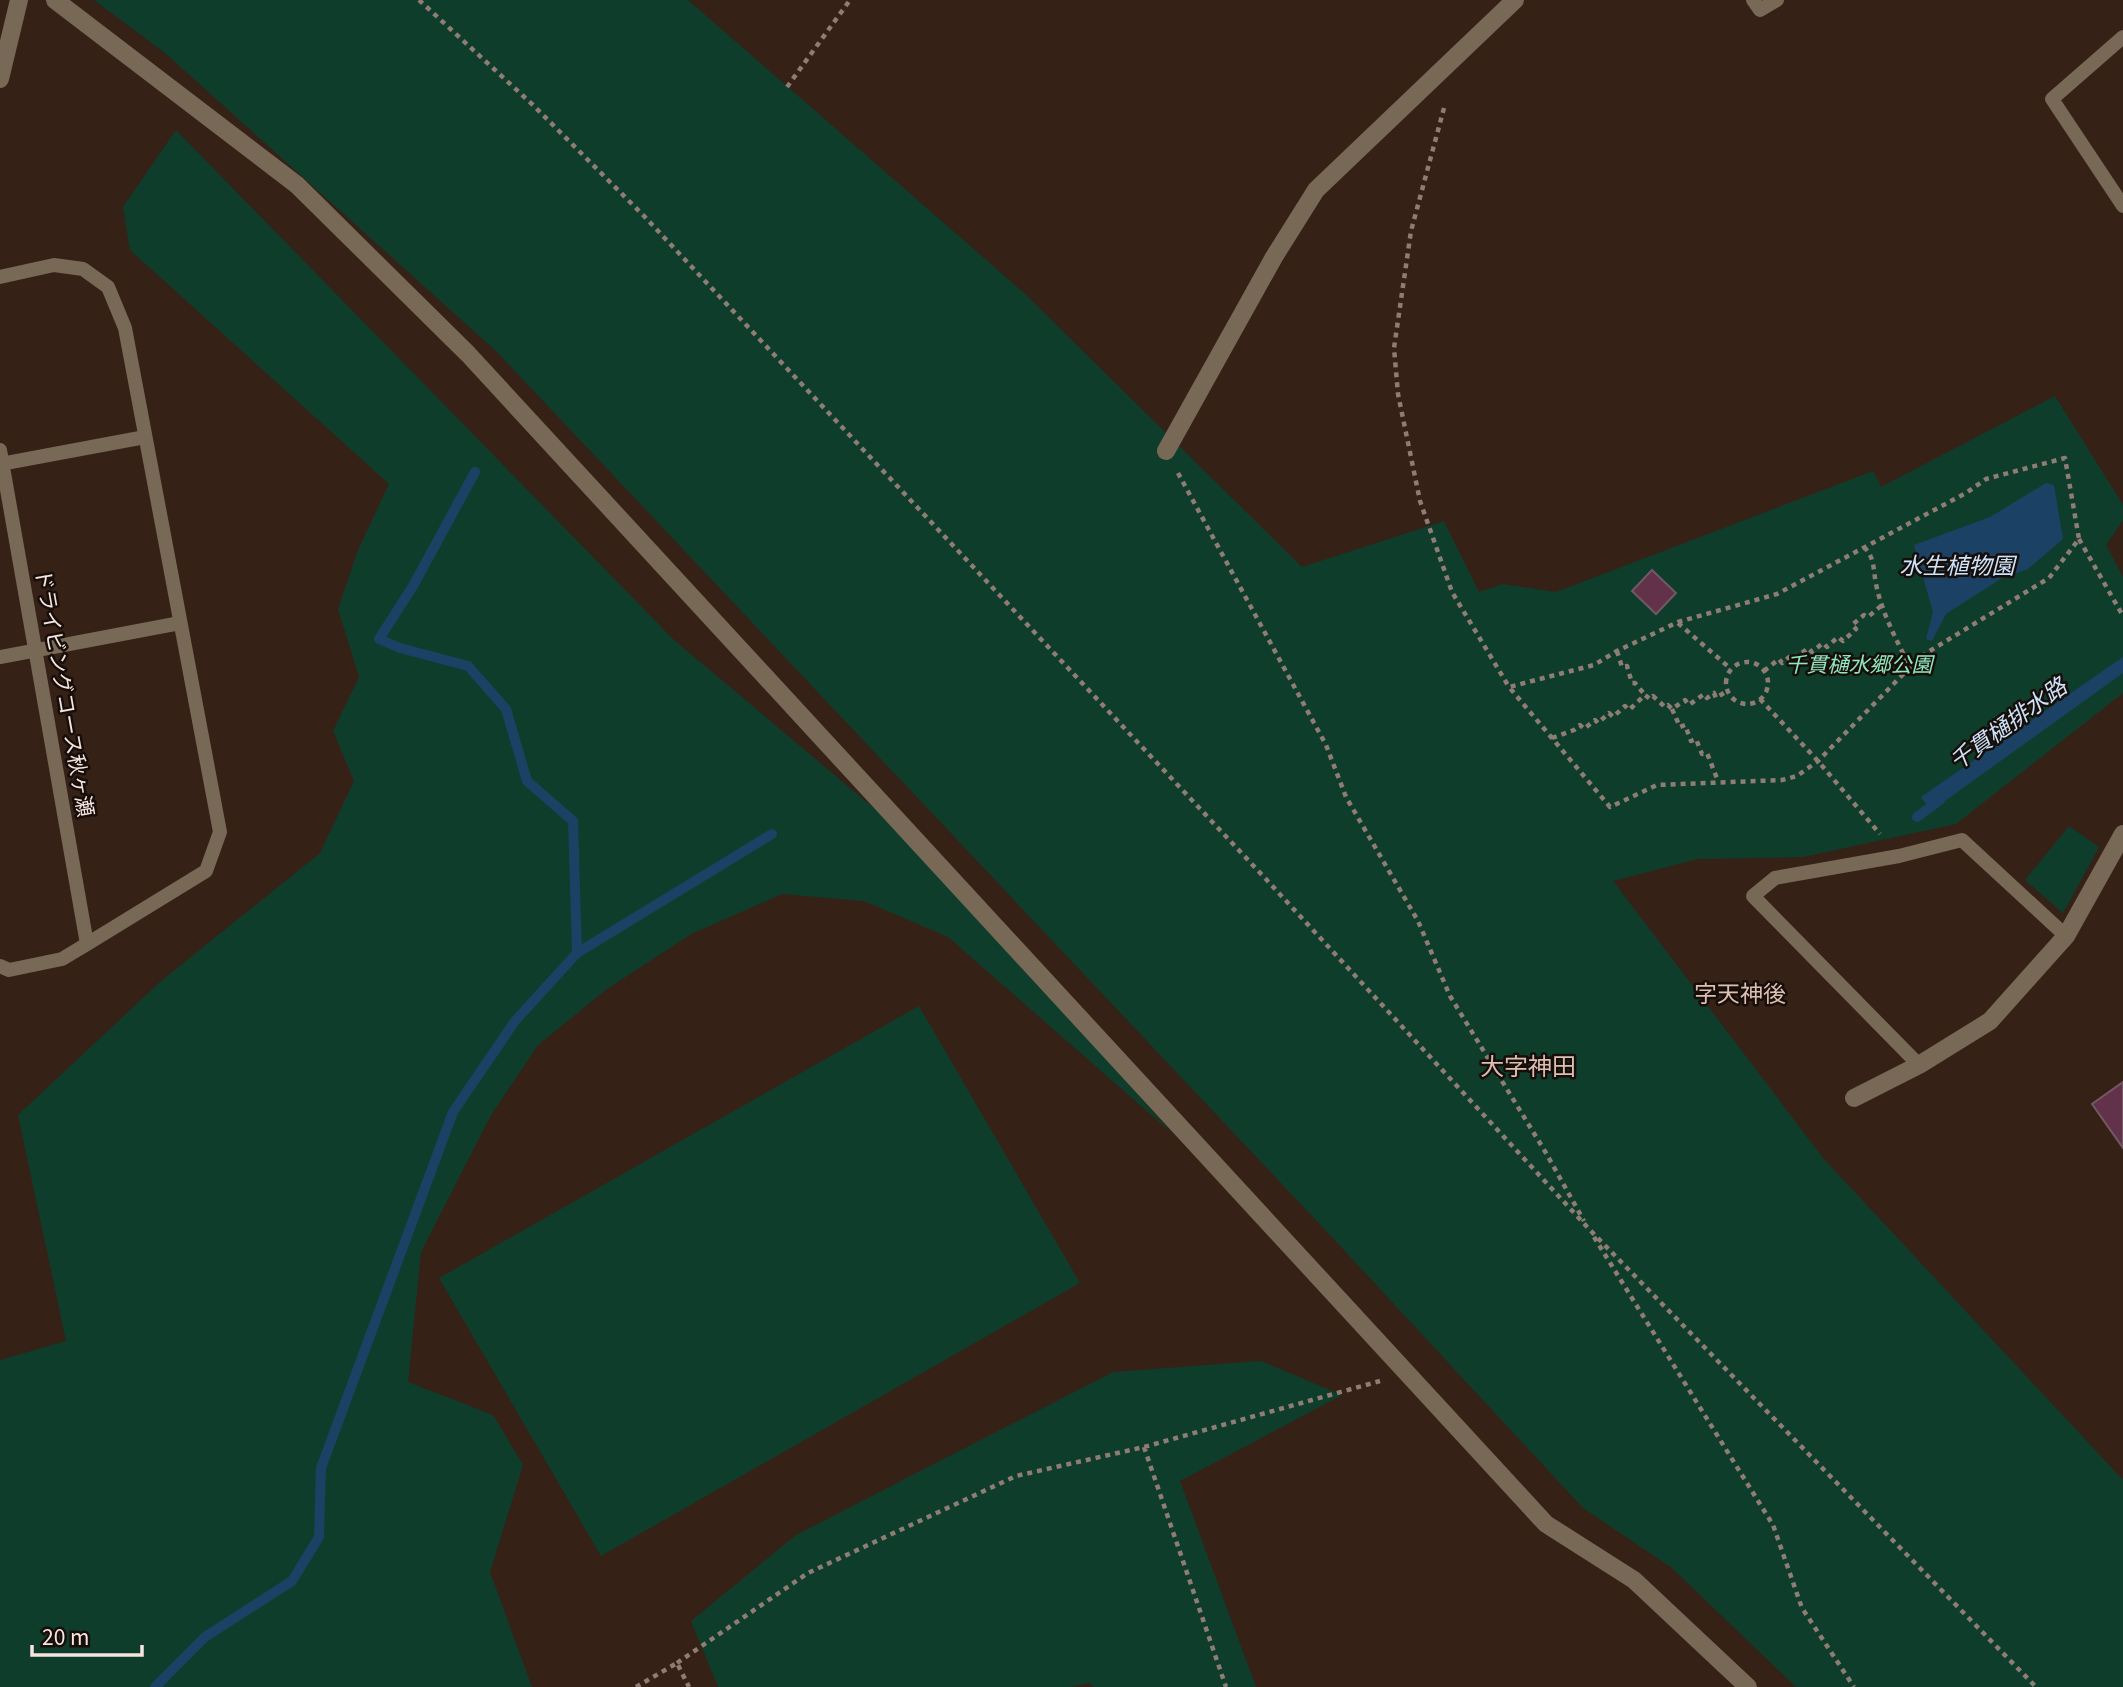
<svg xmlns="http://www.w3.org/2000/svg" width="2123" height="1687" font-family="Georgia,'Noto Sans JP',serif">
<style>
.green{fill:#0f3d2b}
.water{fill:#1b4165}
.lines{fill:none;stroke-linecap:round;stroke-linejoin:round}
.stream{stroke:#1b4165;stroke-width:10}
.building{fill:#61324a;stroke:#725864;stroke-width:2}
.path{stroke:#8f7c74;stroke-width:4.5;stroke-dasharray:5 5;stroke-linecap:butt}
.service{stroke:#776956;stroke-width:14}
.minor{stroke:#776956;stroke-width:18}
.labels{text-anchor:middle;stroke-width:5;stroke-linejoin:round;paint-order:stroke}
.park-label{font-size:21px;font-style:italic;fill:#8ee7bd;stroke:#170d09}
.street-label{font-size:21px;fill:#f6e6e0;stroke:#170d09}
.water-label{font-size:23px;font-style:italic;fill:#cbe3fb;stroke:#170d09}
.neighbourhood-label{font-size:23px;fill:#ddbfb2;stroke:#170d09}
.quarter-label{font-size:24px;fill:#ddbfb2;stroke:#170d09}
</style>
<rect width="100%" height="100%" fill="#362117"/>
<!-- green -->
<path class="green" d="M94,0H688L1023,292L1302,567L1444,521L1479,592L1503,584L1556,592L1873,471L1881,487L2055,396L2123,505V520L2106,545L2123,577V693L1956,824L1803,857L1698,859L1613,881L1823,1158L2123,1480V1687H1796L1672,1568L1583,1508L1330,1235L497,352L165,53Z
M176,130L673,639L907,836L1172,1133L948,937L864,901L782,894L691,934L607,989L538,1045L491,1115L421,1252L408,1382L493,1415L523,1465L490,1572L532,1687H0V1360L66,1341L18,1115L160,982L320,853L354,781L333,731L359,677L338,609L358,550L389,484L130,250L123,207Z
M2069,826L2099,847L2063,913L2025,880Z
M919,1006L1080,1283L601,1556L439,1278Z
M1261,1361L1342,1395L1180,1481L1256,1687H1094L1090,1683L1070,1687H718L691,1621L796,1535L1113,1372Z"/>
<!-- water -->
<path class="water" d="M2046,483L2054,485L2063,539L2028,569L2002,578L1946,614L1932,641L1926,639L1933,612L1914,545L1990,517Z
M2123,657V673L1931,811L1921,797Z"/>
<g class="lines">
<!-- stream -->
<path class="stream" d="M475,472L413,586L379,639L400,648L468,666L506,709L527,781L573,821L577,953
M1917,817L1940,800
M155,1687L205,1637L292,1581L319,1537L321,1468L453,1112L515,1021L577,953L772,834"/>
</g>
<!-- building -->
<path class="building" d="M1652,570L1676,593L1656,614L1632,591Z
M2123,1082V1148L2092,1104Z"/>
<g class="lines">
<!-- path -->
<path class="path" d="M419,0L533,105L644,216L1264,877L1589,1229L2036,1687
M787,87L850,0
M1444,108L1411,231L1394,348L1398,394L1420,501L1452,592L1509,687L1594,665L1617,651L1678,622L1777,594L1966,493L1986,479L2065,458L2079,539L2049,578L1920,657L1818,761L1797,776L1782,780L1657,785L1610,807L1509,687
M1178,473L1326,745L1346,797L1418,921L1450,996L1546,1153L1584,1221
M2079,539L2123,616
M1864,547C1875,558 1873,569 1876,584C1882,614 1897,640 1910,668
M1678,623L1731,669
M1617,651L1622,667L1627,666L1632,683H1635L1645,695
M1726 683a21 21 0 1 1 42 0a21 21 0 1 1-42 0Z
M1764,671L1779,659L1782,663L1793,654L1797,657L1808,648L1812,652L1823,643L1827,647L1838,637L1843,641L1856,629L1852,625L1864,615L1868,617L1882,605
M1760,699L1818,761L1880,834
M1672,709L1680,727L1685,725L1691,741L1696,739L1702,754L1707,753L1718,781
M1552,738L1574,730L1580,725L1584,729L1595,720L1598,723L1609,713L1613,717L1625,706L1629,710L1645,695L1650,699L1653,696L1665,707L1668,705L1672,709L1685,700L1689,705L1704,694L1707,698L1714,693L1716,698L1727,691
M1594,1237L1773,1525L1802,1608L1854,1687
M1144,1447L1226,1687
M677,1663L808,1573L1016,1476L1144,1447L1380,1381
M636,1687L677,1663L689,1687"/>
<!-- service -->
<path class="service" d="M1753,0L1760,10L1777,0
M2123,37L2052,99L2123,206
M0,277L54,265L83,269L108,287L125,328L220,832L206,871L87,944L62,959L9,970L0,966
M0,450L87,944
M0,464L145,437
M0,657L180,623
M1919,1065L1753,896L1775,878L1899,856L1962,840L2066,936"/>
<!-- minor -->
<path class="minor" d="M55,0L297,185L468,354L1546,1524L1634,1580L1748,1687
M0,79L19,0
M1166,451L1274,257L1316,190L1515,0
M1854,1098L1919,1065L1990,1021L2066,936L2123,834"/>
</g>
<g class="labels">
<!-- park labels -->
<g class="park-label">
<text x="1859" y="672">千貫樋水郷公園</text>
</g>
<!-- street labels -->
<g class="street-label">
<text transform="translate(64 693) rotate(80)" y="7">ドライビングコース秋ヶ瀬</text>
</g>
<!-- water labels -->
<g class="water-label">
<text x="1957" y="574">水生植物園</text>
<text transform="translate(2008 724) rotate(-36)" y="8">千貫樋排水路</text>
</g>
<!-- neighbourhood labels -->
<g class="neighbourhood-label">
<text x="1740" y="1002">字天神後</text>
</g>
<!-- quarter labels -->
<g class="quarter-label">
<text x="1528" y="1075">大字神田</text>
</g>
</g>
<!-- scale -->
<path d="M32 1645v10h110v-10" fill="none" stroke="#f6e6e0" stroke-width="3.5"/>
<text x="42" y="1645" font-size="21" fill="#f6e6e0" stroke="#170d09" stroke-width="5" paint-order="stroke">20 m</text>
</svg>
